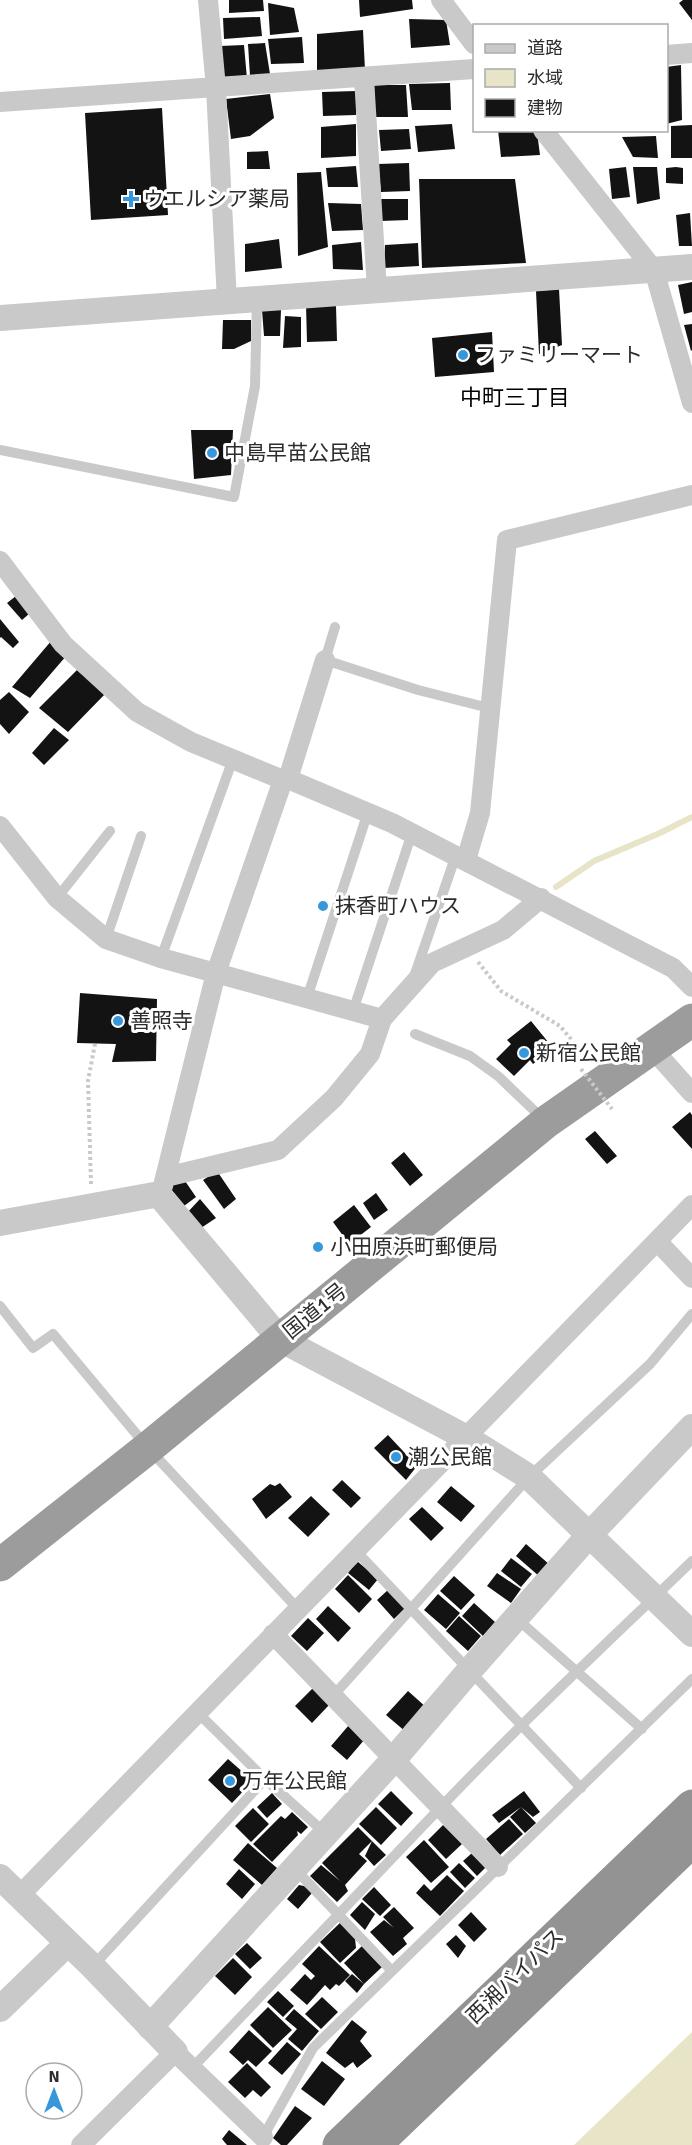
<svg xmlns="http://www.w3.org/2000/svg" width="692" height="2145" font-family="Signika,'Noto Sans JP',sans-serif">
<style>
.water{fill:#e8e4c7}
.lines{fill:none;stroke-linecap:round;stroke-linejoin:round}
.stream{stroke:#e8e4c7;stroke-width:6}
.building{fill:#131313}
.path{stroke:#c9c9c9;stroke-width:4;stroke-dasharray:3 3;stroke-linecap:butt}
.service{stroke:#c9c9c9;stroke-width:10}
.minor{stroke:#c9c9c9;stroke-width:20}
.tertiary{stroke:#c9c9c9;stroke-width:26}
.trunk{stroke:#9c9c9c;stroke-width:33}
.motorway{stroke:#939393;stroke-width:33}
.path-bridge{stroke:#c9c9c9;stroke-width:4;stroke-dasharray:3 3;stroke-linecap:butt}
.poi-dot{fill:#3897da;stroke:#fff;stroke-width:2}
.labels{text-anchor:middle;stroke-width:6;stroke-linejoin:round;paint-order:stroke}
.poi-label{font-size:21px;fill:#2c2c2c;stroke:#fff;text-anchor:start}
.street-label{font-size:21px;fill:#2c2c2c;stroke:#fff}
.neighbourhood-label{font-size:22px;fill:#000;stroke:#fff}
</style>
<rect width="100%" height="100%" fill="#fff"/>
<!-- water -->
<path class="water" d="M692,2032V2145H574L576,2143Z"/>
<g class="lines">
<!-- stream -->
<path class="stream" d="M556,887L594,861L660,833L692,817"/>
</g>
<!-- building -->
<path class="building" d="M229,0H263L264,11L229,13Z
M359,0H412L413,9L360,17Z
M683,0H692V20L679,3Z
M268,3L294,8L299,32L270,35Z
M260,17L262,36L224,39L223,18Z
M409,19L446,20L450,45L411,48Z
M363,30L365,70L317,74V34Z
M302,37L304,63L271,64L268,39Z
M265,43L270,74L250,76L248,44Z
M244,45L247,79H224L220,46Z
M681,65L682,120L666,124V67Z
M450,83L451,110H412L409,84Z
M374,85H406L408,117H375Z
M356,91V115L323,116L322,92Z
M270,94L274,118L250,136L231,139L226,99Z
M162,108L168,215L91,220L85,113Z
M356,124V156L321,158V127Z
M452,124L455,149L418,152L415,126Z
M692,125V158H671V126Z
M409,129L411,149L381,151L379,130Z
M498,130H535L537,132L540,155L501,157Z
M656,136L658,158L633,157L622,137Z
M268,151L270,169H247V152Z
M409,163L410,191L381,192L378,164Z
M356,166L358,187H328L326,168Z
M626,167L630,197L612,199L609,169Z
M633,167H657L660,199L637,204Z
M676,167L683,168V184L666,183V168Z
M321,172L328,247L298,256L297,173Z
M419,179H515L526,263L422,268Z
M381,199H408V220L381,221Z
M328,203L361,204L363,230L332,231Z
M690,213L692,246H679L676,215Z
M279,239L282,268L245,272V244Z
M361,242L363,270L333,269L332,245Z
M418,243L419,266L384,268L385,245Z
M692,282V312L684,314L678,285Z
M559,289L562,345L539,354L536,291Z
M306,305L336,306L337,341L307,342Z
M262,310H281L280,336H264Z
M285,316L301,317V347L283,348Z
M223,320H251V341L234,349H222Z
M692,324V350L691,351L684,325Z
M492,332L494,372L435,377L432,338Z
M191,430H233L231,475L194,479Z
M16,596L30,613L22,620L7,603Z
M0,619L19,642L13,648L1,637L0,638Z
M52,640L67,655L30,698L12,687Z
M77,670L105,694L68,732L39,708Z
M9,692L29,712L9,734L0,724V700Z
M54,728L69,740L44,765L32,753Z
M80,993L157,999L156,1061L112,1062L116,1044L77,1043Z
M531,1021L553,1048L533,1064L530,1060L514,1076L496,1059L511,1044L507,1040Z
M690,1112L692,1115V1149L672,1127Z
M595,1131L617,1156L607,1164L585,1139Z
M404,1152L423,1175L410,1186L391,1163Z
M217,1171L236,1199L224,1209L203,1180Z
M183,1178L196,1197L184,1206L167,1184Z
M376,1193L388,1210L374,1220L363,1203Z
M200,1199L216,1218L201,1228L186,1214Z
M354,1205L371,1227L349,1244L333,1222Z
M388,1435L417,1466L406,1480L374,1448Z
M342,1480L361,1498L351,1508L332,1490Z
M280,1483L292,1497L266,1519L252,1499L270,1484L275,1486Z
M451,1486L475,1506L461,1522L437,1502Z
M311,1496L330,1514L308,1537L288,1518Z
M422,1507L444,1528L431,1541L409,1519Z
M526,1544L550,1565L540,1577L516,1556Z
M511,1558L532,1574L521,1587L501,1571Z
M357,1561L378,1579L369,1590L348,1573Z
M497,1573L521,1589L511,1603L487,1586Z
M348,1575L372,1599L359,1613L335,1589Z
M454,1576L475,1595L461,1610L440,1591Z
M389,1589L406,1607L394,1619L377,1600Z
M438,1594L460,1613L446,1629L424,1610Z
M474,1603L495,1622L483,1636L462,1616Z
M328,1606L351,1628L338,1642L316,1619Z
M459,1616L481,1636L468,1651L446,1631Z
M308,1618L324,1633L307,1651L291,1636Z
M313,1688L329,1705L312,1723L295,1706Z
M408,1691L427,1708L406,1732L386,1715Z
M349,1725L365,1739L347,1760L331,1746Z
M228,1759L253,1781L232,1803L208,1780Z
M391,1791L413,1813L401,1826L378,1804Z
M524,1791L540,1812L533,1817L521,1807L499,1823L492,1815Z
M272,1793L282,1804L267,1818L257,1807Z
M376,1807L397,1828L381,1845L359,1824Z
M521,1807L536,1823L525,1833L510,1817Z
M253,1808L269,1824L251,1842L235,1826Z
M292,1812L308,1827L301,1834L297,1831L298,1835L272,1862L253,1844L281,1816L285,1819Z
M509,1819L523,1834L500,1855L486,1839Z
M443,1825L462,1844L446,1859L428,1840Z
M358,1827L372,1841L359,1854L367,1861L345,1885L348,1891L337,1902L310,1876L321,1865L340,1881L322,1863Z
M424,1840L449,1867L431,1883L406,1857Z
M372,1841L386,1855L374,1866L365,1856Z
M248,1843L277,1868L262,1885L233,1860Z
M472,1853L486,1867L477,1876L463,1861Z
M459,1863L475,1878L465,1888L450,1872Z
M239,1869L255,1884L242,1899L226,1884Z
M447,1875L464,1891L440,1916L416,1893L424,1884L431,1891Z
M299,1885L304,1886L312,1893L298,1909L287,1899Z
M374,1887L391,1905L380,1916L362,1899Z
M362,1902L375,1914L365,1930L350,1915Z
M394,1907L414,1928L403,1938L407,1944L393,1956L370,1932L384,1920L394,1928L383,1917Z
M471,1912L487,1929L474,1942L458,1925Z
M341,1922L355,1938L356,1948L340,1963L320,1942Z
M456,1935L466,1946L458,1958L446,1944Z
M247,1943L262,1958L250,1969L235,1954Z
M319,1946L350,1975L339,1986L336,1984L330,1990L325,1985L307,2005L290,1990L305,1974L311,1980L315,1976L302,1964Z
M362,1946L382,1967L364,1984L344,1963Z
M233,1958L252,1977L235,1995L215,1976Z
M352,1974L364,1984L357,1993L345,1981Z
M278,1991L294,2006L283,2017L267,2002Z
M322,1997L338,2012L321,2029L305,2014Z
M268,2007L292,2030L273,2048L250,2025Z
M294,2009L319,2031L302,2051L288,2039L297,2029L285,2019Z
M352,2020L367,2032L360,2041L372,2056L357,2068L353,2062L345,2068L326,2053Z
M249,2030L272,2051L256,2067L248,2060L243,2065L229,2052Z
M287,2042L301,2054L282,2075L268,2063Z
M322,2061L345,2079L324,2106L301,2089Z
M247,2063L271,2087L261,2097L253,2090L245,2098L228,2082Z
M295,2106L312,2118L287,2145H281L273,2138Z
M229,2130L247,2145H227L222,2139Z"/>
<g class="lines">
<!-- path -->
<path class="path" d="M478,962L501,991L560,1026L589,1061
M91,1184L88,1081L95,1044"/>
<!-- service -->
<path class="service" d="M0,450L234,497L255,386L257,300
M335,627L325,660L418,690L489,708
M57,898L110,831
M106,939L141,836
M161,958L233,759
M415,974L456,855
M307,998L368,812
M353,1011L412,833
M415,1034L470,1056L498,1076L544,1120
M0,1306L33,1348L53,1334L148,1448L298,1609
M356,1551L581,1788
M516,1618L642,1729
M333,1696L529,1477L650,1364L692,1314
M197,1712L265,1779L325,1833
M295,1869L391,1970
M93,1966L265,1779
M192,2068C275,1982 357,1895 439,1809C521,1723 607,1643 692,1561
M263,2137L313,2048L692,1679"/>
<!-- minor -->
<path class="minor" d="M208,0L216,88L227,301
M441,0L474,44
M666,55L692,53
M364,78L377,290
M0,102L474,69
M543,130L654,270L692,403
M0,561L63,644L137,712L191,742L283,780L288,779L392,823L673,968L692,987
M288,779L325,660
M0,826L57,898L106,939L161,958L382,1019
M466,860L480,813L507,540L692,495
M651,1047L692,1093
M166,1177L278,1150L334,1098L370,1054L382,1019L432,963L503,930L541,898
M163,1186L216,973L283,780
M657,1241L692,1278
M273,1634L498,1867
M19,1896L692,1205
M81,2145L175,2052L263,2137"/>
<!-- tertiary -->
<path class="tertiary" d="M0,318L692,267
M0,1223L154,1195L160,1196L280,1339L465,1437L529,1477L692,1634
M0,1877L92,1966L175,2052
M0,2009L68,1943
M150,2027L394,1759L469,1671L590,1534L692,1427"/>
<!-- trunk -->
<path class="trunk" d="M0,1565L148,1448L546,1122L692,1020"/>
<!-- motorway -->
<path class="motorway" d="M339,2145L692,1806
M375,2145L692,1841"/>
<!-- path-bridge -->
<path class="path-bridge" d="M581,1069L612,1109"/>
</g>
<!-- markers -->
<g class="poi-dot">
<path d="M128 190h6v6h6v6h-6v6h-6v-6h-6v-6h6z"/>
<circle cx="463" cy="355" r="6"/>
<circle cx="212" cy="453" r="6"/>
<circle cx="323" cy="906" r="6"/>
<circle cx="118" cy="1021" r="6"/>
<circle cx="524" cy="1053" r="6"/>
<circle cx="318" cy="1247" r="6"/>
<circle cx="396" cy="1457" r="6"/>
<circle cx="230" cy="1781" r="6"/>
</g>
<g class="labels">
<!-- poi labels -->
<g class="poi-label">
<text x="143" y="206">ウエルシア薬局</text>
<text x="475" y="362">ファミリーマート</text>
<text x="224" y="460">中島早苗公民館</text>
<text x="335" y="913">抹香町ハウス</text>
<text x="130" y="1028">善照寺</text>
<text x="536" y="1060">新宿公民館</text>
<text x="330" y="1254">小田原浜町郵便局</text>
<text x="408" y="1464">潮公民館</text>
<text x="242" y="1788">万年公民館</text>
</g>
<!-- street labels -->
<g class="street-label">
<text transform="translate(315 1311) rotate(-39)" y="7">国道1号</text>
<text transform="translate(515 1976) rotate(-44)" y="7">西湘バイパス</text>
</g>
<!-- neighbourhood labels -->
<g class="neighbourhood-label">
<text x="515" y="405">中町三丁目</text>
</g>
</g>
<!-- legend -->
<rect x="473" y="24" width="195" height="108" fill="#ffffff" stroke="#ababab" stroke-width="1.5"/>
<rect x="485" y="44" width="30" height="9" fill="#c9c9c9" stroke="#ababab" stroke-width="1.5"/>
<text x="527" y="54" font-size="18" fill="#2c2c2c">道路</text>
<rect x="485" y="69" width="30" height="18" fill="#e8e4c7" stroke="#ababab" stroke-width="1.5"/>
<text x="527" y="84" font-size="18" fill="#2c2c2c">水域</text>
<rect x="485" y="99" width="30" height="18" fill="#131313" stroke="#ababab" stroke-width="1.5"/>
<text x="527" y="114" font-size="18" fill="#2c2c2c">建物</text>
<!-- north arrow -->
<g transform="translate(54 2091)"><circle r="28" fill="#ffffff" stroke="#ababab" stroke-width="1.5"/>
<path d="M0-4.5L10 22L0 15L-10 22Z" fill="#3897da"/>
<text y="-9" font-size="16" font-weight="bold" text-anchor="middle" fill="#2c2c2c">N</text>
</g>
</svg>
